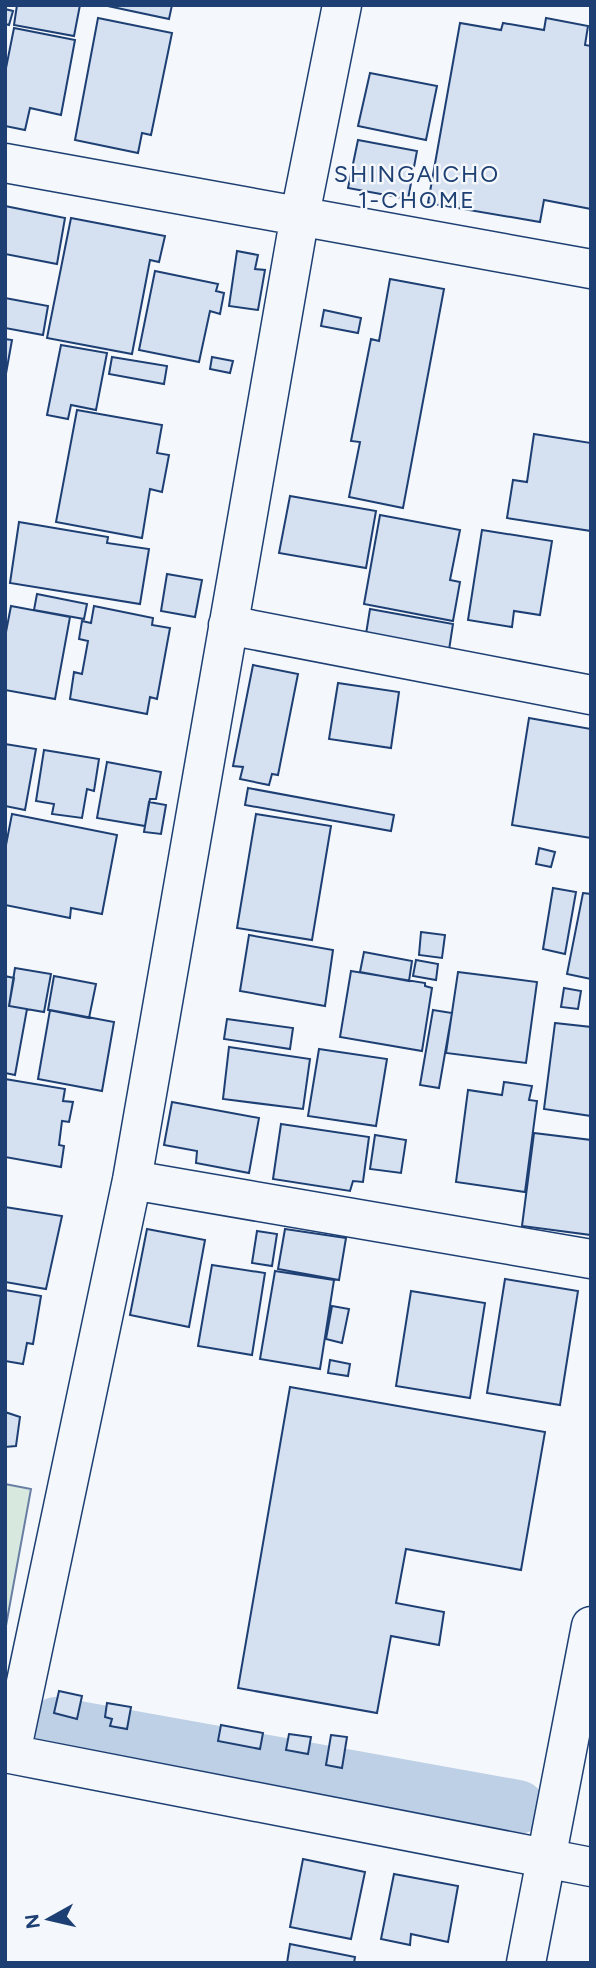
<svg xmlns="http://www.w3.org/2000/svg" width="596" height="1968" font-family="Figtree,sans-serif">
<style>
.green{fill:#d7e8df;stroke:#687fa3;stroke-width:2}
.lines{fill:none;stroke-linecap:round;stroke-linejoin:round}
.canal{stroke:#bed0e5;stroke-width:54}
.building{fill:#d5e0f0;stroke:#1d3f73;stroke-width:2}
.minor-casing{stroke:#1d3f73;stroke-width:41}
.minor{stroke:#f4f7fb;stroke-width:38}
.labels{text-anchor:middle;stroke-width:5;stroke-linejoin:round;paint-order:stroke}
.neighbourhood-label{font-size:23px;letter-spacing:2px;fill:#1d3f73;stroke:#f4f7fb}
</style>
<rect width="100%" height="100%" fill="#f4f7fb"/>
<!-- green -->
<path class="green" d="M5,1484L31,1489L5,1631Z"/>
<g class="lines">
<!-- canal -->
<path class="canal" d="M56,1724L518,1807"/>
</g>
<!-- building -->
<path class="building" d="M17,5H80L74,36L14,25Z
M103,5H172L169,19Z
M5,9L13,11L9,25L5,24Z
M98,18L172,33L151,135L142,133L138,153L75,140Z
M546,18L588,26L585,45L591,46V209L544,200L540,222L428,203L460,23L501,30L503,23L544,30Z
M14,28L75,40L61,115L30,108L25,130L5,126V73Z
M370,73L437,86L426,140L358,126Z
M358,140L417,151L408,199L348,188Z
M5,206L65,218L57,264L5,254Z
M71,218L165,236L159,262L150,260L132,354L47,338Z
M237,251L258,255L255,269L265,270L258,310L229,306Z
M155,271L218,284L216,291L224,293L220,314L210,311L199,362L139,350Z
M390,279L444,289L403,508L349,497L360,442L351,441L371,339L379,341Z
M5,298L48,306L43,335L5,328Z
M324,310L361,318L358,333L321,326Z
M5,339L12,340L5,379Z
M61,345L107,353L96,410L71,405L68,419L47,415Z
M112,357L167,366L164,384L109,374Z
M212,357L233,361L230,373L210,369Z
M77,410L162,425L157,453L169,455L162,492L150,489L142,538L56,522Z
M534,434L591,443V531L507,518L513,480L527,482Z
M290,496L376,511L366,568L279,553Z
M380,515L460,530L450,580L460,582L453,621L364,604Z
M19,522L108,537L107,543L149,549L140,604L10,583Z
M482,530L552,541L540,615L514,611L512,627L468,620Z
M167,574L202,580L195,617L161,611Z
M37,594L87,604L84,619L34,610Z
M11,606L70,617L55,699L5,690V637Z
M94,606L153,618L152,625L170,628L157,699L150,697L147,714L70,699L74,672L82,674L88,641L79,639L82,621L91,623Z
M370,609L453,624L449,650L366,634Z
M253,665L298,674L278,775L272,774L269,785L240,779L243,767L233,766Z
M338,683L399,692L391,748L329,739Z
M529,718L591,729V838L512,825Z
M5,744L36,749L25,810L5,806Z
M44,750L99,759L94,791L87,789L82,818L52,814L54,804L36,801Z
M107,762L161,772L156,799H150L145,826L97,818Z
M248,788L394,815L391,831L245,805Z
M149,802L166,805L161,834L144,832Z
M12,814L117,835L102,914L71,908L70,918L5,905V850Z
M256,814L331,826L312,940L237,928Z
M539,848L555,852L551,867L536,864Z
M553,888L576,892L565,954L543,949Z
M583,893L591,894V979L567,974Z
M421,932L445,935L442,958L419,955Z
M249,935L333,950L325,1006L240,991Z
M364,952L412,961L409,981L360,972Z
M416,960L438,964L436,980L413,976Z
M15,968L51,974L44,1012L9,1006Z
M351,971L425,983V986L432,988L422,1051L340,1037Z
M458,972L537,982L526,1063L446,1053Z
M5,976L14,978L9,1006L27,1009L15,1075L5,1073Z
M54,976L96,984L89,1018L48,1010Z
M564,988L581,991L578,1009L561,1007Z
M50,1010L114,1022L102,1091L38,1079Z
M433,1010L452,1013L439,1088L420,1085Z
M227,1019L293,1028L290,1049L224,1039Z
M555,1023L591,1027V1116L544,1109Z
M229,1047L310,1059L303,1109L223,1099Z
M319,1049L387,1059L376,1126L308,1116Z
M5,1079L65,1089L63,1101L73,1102L69,1122L62,1121L59,1145L64,1146L61,1167L5,1157Z
M504,1082L532,1086L529,1100L537,1101L525,1192L456,1182L468,1090L502,1095Z
M172,1102L259,1118L249,1173L196,1163L197,1151L164,1145Z
M281,1124L369,1137L363,1182L353,1181L350,1191L273,1179Z
M534,1133L591,1140V1235L522,1226Z
M375,1135L406,1140L401,1173L370,1169Z
M5,1207L62,1216L46,1289L5,1282Z
M147,1229L205,1240L189,1327L130,1315Z
M285,1229L346,1238L339,1280L278,1269Z
M257,1231L277,1234L272,1266L252,1263Z
M212,1265L265,1273L252,1355L198,1346Z
M275,1271L334,1280L320,1369L260,1359Z
M505,1279L578,1291L560,1405L487,1393Z
M5,1290L41,1296L33,1344L27,1343L23,1364L5,1361Z
M411,1291L485,1303L470,1398L396,1386Z
M332,1306L349,1309L342,1343L326,1339Z
M330,1360L350,1364L348,1376L328,1373Z
M290,1387L545,1432L521,1570L406,1549L396,1603L444,1612L439,1645L391,1636L377,1713L238,1688Z
M5,1412L20,1417L16,1446L5,1447Z
M59,1691L82,1696L77,1719L54,1713Z
M107,1703L131,1707L127,1729L110,1726L112,1719L105,1717Z
M221,1725L263,1733L260,1749L218,1741Z
M289,1734L311,1737L308,1754L286,1750Z
M331,1735L347,1737L342,1768L326,1765Z
M303,1859L365,1872L351,1939L290,1927Z
M394,1874L458,1886L448,1942L411,1934L410,1945L381,1939Z
M290,1944L355,1957L354,1963H287Z"/>
<g class="lines">
<defs>
<path id="minor" d="M5,163L591,269
M228,625L591,695
M132,1180L591,1259
M5,1753L591,1867
M11,1753L132,1180L300,215L342,5
M526,1963L591,1626"/>
</defs>
<!-- minor casing -->
<use href="#minor" class="minor-casing"/>
<!-- minor -->
<use href="#minor" class="minor"/>
</g>
<g class="labels">
<!-- neighbourhood labels -->
<g class="neighbourhood-label">
<text x="417" y="182">SHINGAICHO<tspan x="417" dy="26">1-CHOME</tspan></text>
</g>
</g>
<!-- border -->
<rect width="596" height="1968" fill="none" stroke="#1d3f73" stroke-width="14"/>
<!-- north arrow -->
<g transform="translate(49 1919) rotate(262)" stroke="#f4f7fb" stroke-width="5" paint-order="stroke">
<path d="M0-5L12 26L0 18L-12 26Z" fill="#1d3f73"/>
<text y="-10" font-size="19" font-weight="bold" text-anchor="middle" fill="#1d3f73">N</text>
</g>
</svg>
